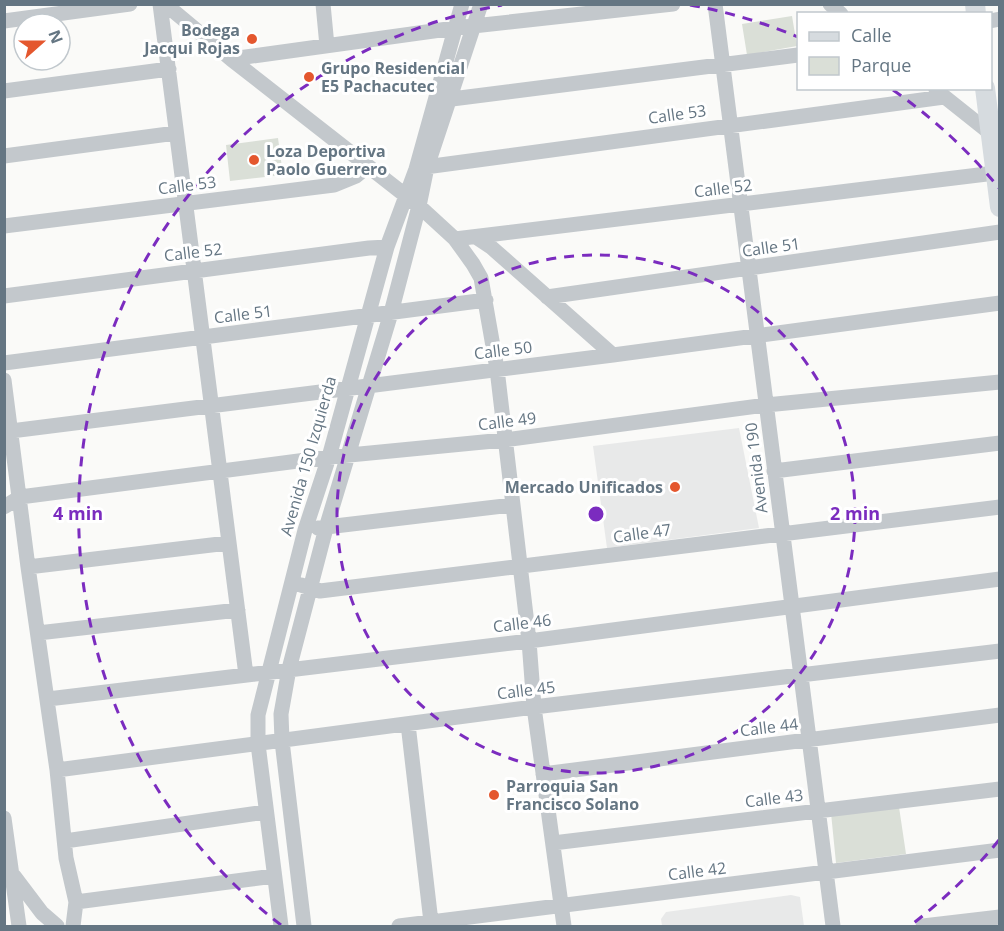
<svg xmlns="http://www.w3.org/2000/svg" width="1004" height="931" font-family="'Open Sans',sans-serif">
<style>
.built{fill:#e8e9e9}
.green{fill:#dadfd7}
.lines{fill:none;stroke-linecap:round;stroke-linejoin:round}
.minor{stroke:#c3c8cc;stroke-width:15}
.major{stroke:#d6dbdf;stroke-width:20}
.ring{fill:none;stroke:#7b2cbf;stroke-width:3;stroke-dasharray:10 8}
.poi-dot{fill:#e4572e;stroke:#fff;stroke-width:2}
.labels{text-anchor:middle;stroke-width:6;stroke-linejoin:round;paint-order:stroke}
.poi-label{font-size:16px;font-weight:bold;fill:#657683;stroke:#fff;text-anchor:start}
.street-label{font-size:16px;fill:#657683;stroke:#fff}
.centre{fill:#7b2cbf;stroke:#fff;stroke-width:3}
.ring-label{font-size:18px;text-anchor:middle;font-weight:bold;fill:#7b2cbf;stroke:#fff;stroke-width:6;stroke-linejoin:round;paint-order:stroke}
</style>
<rect width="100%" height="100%" fill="#fafaf8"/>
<!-- built -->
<path class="built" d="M739,428L759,528L607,548L593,446Z
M791,895L800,897L804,926H662L661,919L666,912Z"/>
<!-- green -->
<path class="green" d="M792,16L797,46L747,55L742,24Z
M278,138L283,175L230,181L226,145Z
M899,807L906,854L836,863L831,813Z"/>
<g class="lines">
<!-- minor -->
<path class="minor" d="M160,4L246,675
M165,4L231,59L419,206L455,239L473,264L481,278L497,369L529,641L534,707L564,926
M323,4L327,46
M715,4L833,926
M830,4L841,14
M4,21L130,4
M990,21L1000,19
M231,59L455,28L673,4
M936,90L990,133
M4,91L169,69
M444,100L798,55
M4,156L176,133
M418,168L944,97
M4,226L334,185L356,176L368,166
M476,237L491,247L613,355
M455,239L995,173
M4,296L369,248L387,247
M547,297L1000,232
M4,363L486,300
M4,380L28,567L57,770L66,858L76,902L73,926
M11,431L613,355L1000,303
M774,471L1000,443
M4,507L20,497L329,457L504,440L766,405L1000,382
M318,528L512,505
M28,567L228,543
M301,585L320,591C547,565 773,533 1000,507
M38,633L238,610
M48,699L529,641L1000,579
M408,724L431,922
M57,770L534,707L1000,651
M543,774L1000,715
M4,818L19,926
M65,841L266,812
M553,843L1000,789
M14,876L42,913L57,926
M76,902L274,876
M281,926L258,744V715L305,530L329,457L387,247L416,169L462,4
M304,926L282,741L281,714L289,669L326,528L391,313L419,206L427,167L481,4
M399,926L1000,850
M923,926L1000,917"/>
<!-- major -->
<path class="major" d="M975,4L976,14
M985,88L1000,207"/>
</g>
<!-- distance rings -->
<g class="ring">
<circle cx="596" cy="514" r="259"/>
<path d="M999 840A518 518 0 0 1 911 925M281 925A518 518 0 0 1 502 5M690 5A518 518 0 0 1 798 37M893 90A518 518 0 0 1 999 188"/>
</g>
<!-- markers -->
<g class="poi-dot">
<circle cx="252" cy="39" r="6"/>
<circle cx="309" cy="77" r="6"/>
<circle cx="254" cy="160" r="6"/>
<circle cx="675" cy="487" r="6"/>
<circle cx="494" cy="795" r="6"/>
</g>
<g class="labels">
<!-- poi labels -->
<g class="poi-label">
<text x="240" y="36" text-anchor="end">Bodega<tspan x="240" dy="18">Jacqui Rojas</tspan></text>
<text x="321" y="74">Grupo Residencial<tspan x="321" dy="18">E5 Pachacutec</tspan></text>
<text x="266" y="157">Loza Deportiva<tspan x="266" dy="18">Paolo Guerrero</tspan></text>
<text x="663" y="493" text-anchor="end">Mercado Unificados</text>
<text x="506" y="792">Parroquia San<tspan x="506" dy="18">Francisco Solano</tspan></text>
</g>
<!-- street labels -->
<g class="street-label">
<text transform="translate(677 114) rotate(-8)" y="6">Calle 53</text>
<text transform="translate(187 185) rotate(-7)" y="6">Calle 53</text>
<text transform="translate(723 188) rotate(-7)" y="6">Calle 52</text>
<text transform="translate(771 247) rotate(-8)" y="6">Calle 51</text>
<text transform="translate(193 252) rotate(-7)" y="6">Calle 52</text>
<text transform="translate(243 314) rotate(-7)" y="6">Calle 51</text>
<text transform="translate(503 350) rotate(-7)" y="6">Calle 50</text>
<text transform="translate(507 421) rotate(-7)" y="6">Calle 49</text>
<text transform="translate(308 456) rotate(-74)" y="6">Avenida 150 Izquierda</text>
<text transform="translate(756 468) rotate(-97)" y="6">Avenida 190</text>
<text transform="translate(642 533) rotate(-8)" y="6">Calle 47</text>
<text transform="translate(522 623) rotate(-7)" y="6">Calle 46</text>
<text transform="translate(526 690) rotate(-7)" y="6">Calle 45</text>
<text transform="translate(769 727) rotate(-7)" y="6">Calle 44</text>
<text transform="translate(774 798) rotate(-7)" y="6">Calle 43</text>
<text transform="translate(697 871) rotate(-7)" y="6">Calle 42</text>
</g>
</g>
<circle cx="596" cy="514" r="9" class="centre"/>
<g class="ring-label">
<text x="855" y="520">2 min</text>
<text x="78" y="520">4 min</text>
</g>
<!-- border -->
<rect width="1004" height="931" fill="none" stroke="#657683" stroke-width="12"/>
<!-- legend -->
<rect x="797" y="12" width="195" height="78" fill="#ffffff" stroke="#c1c8cd" stroke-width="1.5"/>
<rect x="809" y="32" width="30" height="9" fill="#d6dbdf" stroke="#c1c8cd" stroke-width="1.5"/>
<text x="851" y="42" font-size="18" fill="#657683">Calle</text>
<rect x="809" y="57" width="30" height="18" fill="#dadfd7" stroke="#c1c8cd" stroke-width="1.5"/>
<text x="851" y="72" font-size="18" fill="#657683">Parque</text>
<!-- north arrow -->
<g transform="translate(42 42) rotate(69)"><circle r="28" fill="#ffffff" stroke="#c1c8cd" stroke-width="1.5"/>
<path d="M0-4.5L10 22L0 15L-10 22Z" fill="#e4572e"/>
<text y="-9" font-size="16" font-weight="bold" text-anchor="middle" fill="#657683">N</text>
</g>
</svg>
